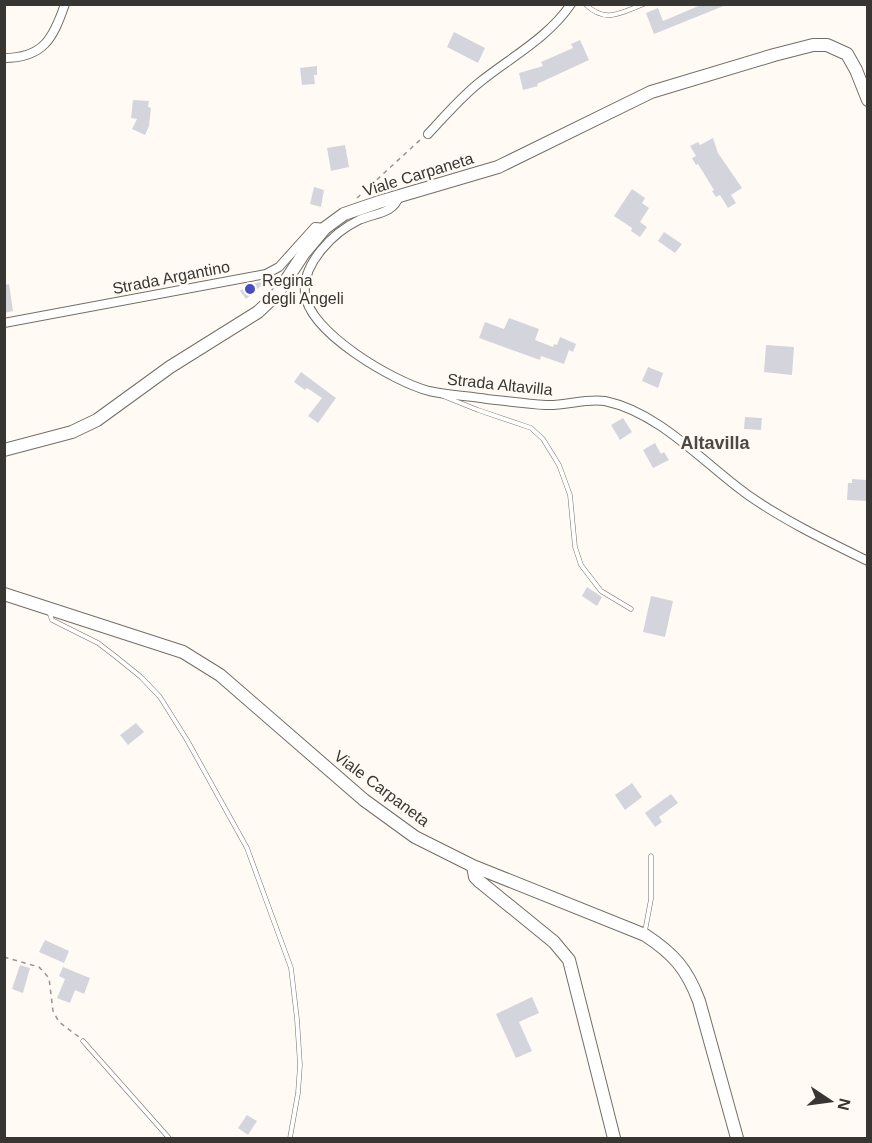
<svg xmlns="http://www.w3.org/2000/svg" width="872" height="1143" font-family="Helvetica,sans-serif">
<style>
.building{fill:#d4d4dd}
.lines{fill:none;stroke-linecap:round;stroke-linejoin:round}
.lane-casing{stroke:#736f67;stroke-width:5}
.street-casing{stroke:#736f67;stroke-width:10}
.secondary-casing{stroke:#736f67;stroke-width:14}
.path{stroke:#989590;stroke-width:1.5;stroke-dasharray:4.5 4.5;stroke-linecap:butt}
.lane{stroke:#fff;stroke-width:4}
.street{stroke:#fff;stroke-width:8}
.secondary{stroke:#fff;stroke-width:12}
.poi-dot{fill:#484cc1;stroke:#fffbf4;stroke-width:2}
.labels{text-anchor:middle;stroke-width:5;stroke-linejoin:round;paint-order:stroke}
.street-label{font-size:16px;fill:#383633;stroke:#fffbf4}
.poi-label{font-size:16px;fill:#383633;stroke:#fffbf4;text-anchor:start}
.neighbourhood-label{font-size:18px;font-weight:bold;fill:#4e4a43;stroke:#fffbf4}
</style>
<rect width="100%" height="100%" fill="#fffbf4"/>
<!-- building -->
<path class="building" d="M703,4L726,5L654,34L646,13L658,8L663,21Z
M454,32L485,48L478,63L447,47Z
M580,40L589,60L537,84L538,86L523,90L519,73L543,66L541,62L573,48L571,44Z
M317,66V75H314L315,84L302,85L300,68Z
M133,100L149,101L148,107L151,108L149,126L145,135L132,129L137,119L131,118Z
M713,138L718,153L742,188L731,195L736,203L728,208L720,195L716,197L712,191L714,190L698,164L696,165L692,158L696,156L690,146L698,142L700,145Z
M345,145L349,167L331,171L327,148Z
M314,187L324,190L321,207L310,204Z
M632,189L645,198L642,203L649,208L640,222L647,227L640,237L631,231L632,228L614,216Z
M664,232L682,244L675,253L658,241Z
M260,282L262,285L246,299L240,291L248,285Z
M9,284L13,311L4,313V285Z
M509,318L539,329L535,340L553,347L554,344L557,345L560,337L576,344L573,352L569,350L564,364L541,356L540,360L479,338L485,322L504,329Z
M766,345L794,347L792,375L764,372Z
M648,367L663,373L658,388L642,381Z
M301,372L336,398L318,423L308,416L322,398L307,388L305,390L294,382Z
M745,417L762,418L761,430L744,429Z
M623,418L632,432L620,440L611,425Z
M655,443L661,454L664,452L669,460L653,468L643,450Z
M852,479L867,480V501L847,500L848,483H852Z
M587,587L602,597L597,606L582,596Z
M651,596L673,601L665,637L643,632Z
M136,723L144,732L128,745L120,735Z
M632,783L642,797L625,810L615,795Z
M671,794L678,803L659,817L662,822L655,827L645,813Z
M45,940L69,951L64,963L39,952Z
M20,965L30,968L23,993L12,989Z
M63,967L90,978L84,994L75,990L70,1003L57,998L65,979L59,976Z
M532,997L539,1013L519,1022L532,1051L516,1058L496,1014Z
M247,1115L257,1121L248,1135L238,1128Z"/>
<g class="lines">
<defs>
<path id="lane" d="M585,4C606,24 620,13 644,4
M443,396L478,410L531,428L543,439L559,465L570,495L575,547L581,565L601,591L631,609
M49,611L52,620L98,643L115,656L141,677L160,697L187,740L247,848L291,968L297,1019L300,1065L298,1093L290,1138
M645,931L651,899V856
M83,1041L169,1138"/>
<path id="street" d="M4,58C43,58 53,39 65,4
M428,134C445,116 461,97 480,82C511,57 548,38 571,4
M399,196C394,214 374,213 359,220C334,232 302,263 305,293C308,332 394,382 429,391C447,395 468,396 487,399C507,401 526,404 546,405C565,406 586,398 605,401C661,413 703,463 748,495C785,521 827,541 868,561
M4,323L266,274L279,267L315,227L325,228"/>
<path id="secondary" d="M4,450L72,432L97,420L170,367L258,312L277,294L304,253L325,228L344,214L379,202L498,167L651,92L774,55L813,45H827L847,54L856,70L868,100
M4,594L183,652L220,675L364,800L415,837L473,866L645,935C674,954 687,969 699,1001L737,1138
M473,866L475,877L479,881L554,942L569,960L614,1138"/>
</defs>
<!-- lane casing -->
<use href="#lane" class="lane-casing"/>
<!-- street casing -->
<use href="#street" class="street-casing"/>
<!-- secondary casing -->
<use href="#secondary" class="secondary-casing"/>
<!-- path -->
<path class="path" d="M357,198L420,140
M4,957L39,967L49,978L53,1011L59,1022L79,1037"/>
<!-- lane -->
<use href="#lane" class="lane"/>
<!-- street -->
<use href="#street" class="street"/>
<!-- secondary -->
<use href="#secondary" class="secondary"/>
</g>
<!-- markers -->
<circle class="poi-dot" cx="250" cy="289" r="6"/>
<g class="labels">
<!-- street labels -->
<g class="street-label">
<text transform="translate(418 174) rotate(-17)" y="6">Viale Carpaneta</text>
<text transform="translate(171 277) rotate(-11)" y="6">Strada Argantino</text>
<text transform="translate(500 384) rotate(6)" y="6">Strada Altavilla</text>
<text transform="translate(382 788) rotate(37)" y="6">Viale Carpaneta</text>
</g>
<!-- poi labels -->
<g class="poi-label">
<text x="262" y="286">Regina<tspan x="262" dy="18">degli Angeli</tspan></text>
</g>
<!-- neighbourhood labels -->
<g class="neighbourhood-label">
<text x="715" y="449">Altavilla</text>
</g>
</g>
<!-- border -->
<rect width="872" height="1143" fill="none" stroke="#383633" stroke-width="12"/>
<!-- north arrow -->
<g transform="translate(830 1101) rotate(103)" stroke="#fffbf4" stroke-width="4.5" paint-order="stroke">
<path d="M0-4.5L10 22L0 15L-10 22Z" fill="#383633"/>
<text y="-9" font-size="16" font-weight="bold" text-anchor="middle" fill="#383633">N</text>
</g>
</svg>
